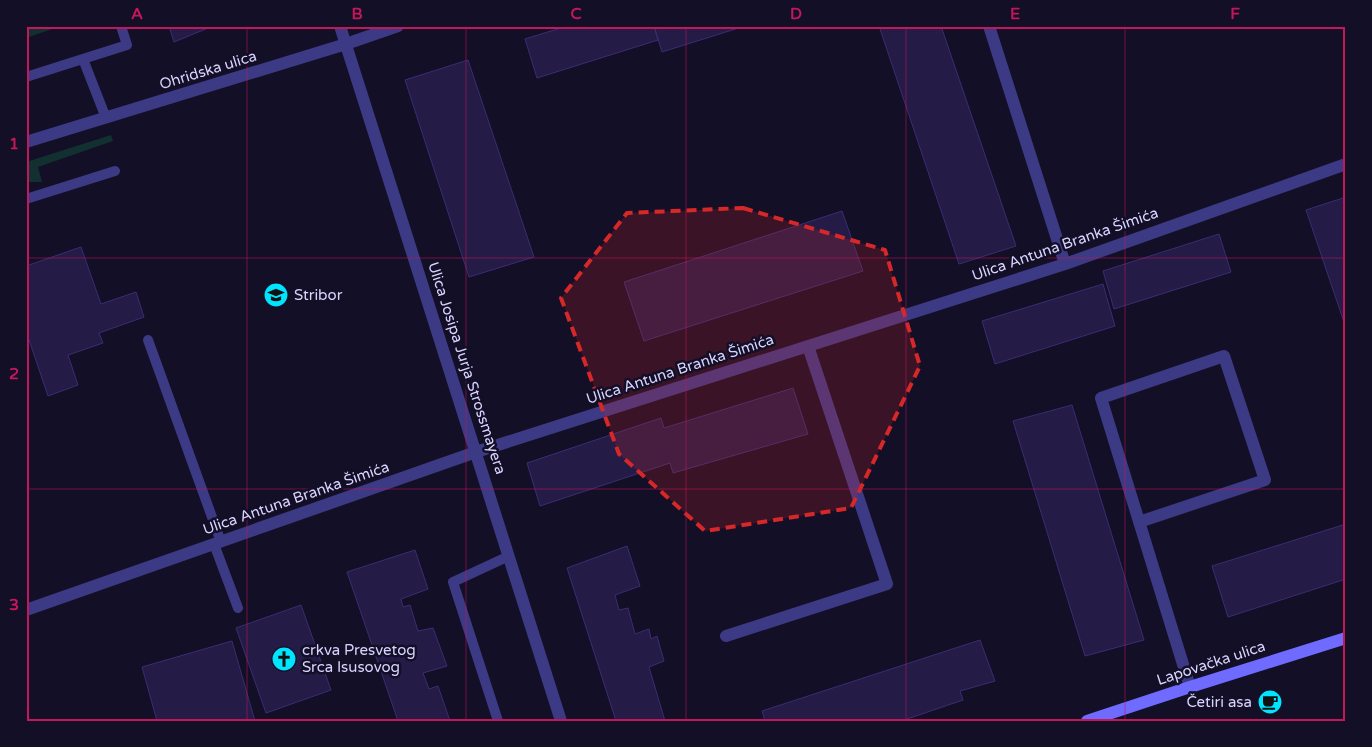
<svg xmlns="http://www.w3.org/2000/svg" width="1372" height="747" font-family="'Varela Round',sans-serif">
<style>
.green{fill:#12302f}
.building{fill:#241b47;stroke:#3b2d73}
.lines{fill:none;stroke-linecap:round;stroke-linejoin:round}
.service{stroke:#3d3a85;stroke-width:10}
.minor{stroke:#3d3a85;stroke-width:12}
.secondary{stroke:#6f6bff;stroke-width:12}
.marked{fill:#d62828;fill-opacity:0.2;stroke:#d62828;stroke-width:4;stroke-dasharray:10 6;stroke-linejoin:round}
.grid{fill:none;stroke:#c2185b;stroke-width:1;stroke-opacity:0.55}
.labels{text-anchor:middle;stroke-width:5;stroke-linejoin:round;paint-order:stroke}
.street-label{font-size:15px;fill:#d9d4ff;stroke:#130f26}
.poi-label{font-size:15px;fill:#d9d4ff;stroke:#130f26;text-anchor:start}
.neatline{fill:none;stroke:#c2185b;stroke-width:2}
.grid-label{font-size:16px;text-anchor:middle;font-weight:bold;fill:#c2185b}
</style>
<rect width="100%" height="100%" fill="#130f26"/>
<!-- green -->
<path class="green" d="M26,26H61L26,38Z
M111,135L113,141L38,167L42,182H29L26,180V162Z"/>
<!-- building -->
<path class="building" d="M169,26H213L174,42Z
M567,26H654L658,40L537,78L525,39Z
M654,26H745L662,52Z
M887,26H941L1016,246L959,264L880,29Z
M468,60L534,257L469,277L405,80Z
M1346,197V328L1306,210Z
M842,211L863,271L644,341L624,282Z
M1219,234L1231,272L1114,309L1103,271Z
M81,247L101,304L136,292L144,317L99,333L103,343L68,355L78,385L48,396L26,331V266Z
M1103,284L1115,326L995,364L982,321Z
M793,388L808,434L673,473L670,463L540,506L527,463L661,418L664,428Z
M1072,405L1144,640L1085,656L1013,421Z
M1346,524V579L1228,617L1212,566Z
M627,546L640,586L615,595L619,610L628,608L635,634L649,629L651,639L657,636L664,661L649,667L665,721H616L567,568Z
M415,550L428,589L401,599L403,607L410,605L418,631L433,628L447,666L423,673L429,689L438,686L450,721H398L347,572Z
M301,605L331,690L266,713L236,628Z
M980,640L995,681L960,691L963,700L901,721H765L762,711Z
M232,641L255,721H157L142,667Z"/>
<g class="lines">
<!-- service -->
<path class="service" d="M83,59L106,118
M26,77L127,45L121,26
M26,199L115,171
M148,340L221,542
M214,544L238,608
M498,721L453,582L509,556"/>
<!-- minor -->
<path class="minor" d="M340,26L561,721
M989,26L1065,264
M26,142L346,44L398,26
M1139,522L1265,480L1224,356L1101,398L1190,687
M26,610L476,452L1065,264L1346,164
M726,636L887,584L808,346"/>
<!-- secondary -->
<path class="secondary" d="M1087,721L1190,687L1346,638"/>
</g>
<!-- marked area -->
<path class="marked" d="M743,208L885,250L920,366L851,508L705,531L619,454L561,298L627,213Z"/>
<!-- grid -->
<path class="grid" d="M247,26V721M466,26V721M686,26V721M906,26V721M1125,26V721M26,258H1346M26,489H1346"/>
<!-- icons -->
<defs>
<symbol id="school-disc" viewBox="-11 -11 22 22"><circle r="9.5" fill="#00e5ff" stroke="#130f26"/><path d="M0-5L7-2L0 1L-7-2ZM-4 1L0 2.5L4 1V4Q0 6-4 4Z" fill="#111"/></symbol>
<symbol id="church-disc" viewBox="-11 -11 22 22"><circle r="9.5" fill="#00e5ff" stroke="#130f26"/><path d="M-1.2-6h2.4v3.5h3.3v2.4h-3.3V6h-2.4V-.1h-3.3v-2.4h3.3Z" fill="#111"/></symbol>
<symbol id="cafe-disc" viewBox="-11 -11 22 22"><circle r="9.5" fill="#00e5ff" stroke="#130f26"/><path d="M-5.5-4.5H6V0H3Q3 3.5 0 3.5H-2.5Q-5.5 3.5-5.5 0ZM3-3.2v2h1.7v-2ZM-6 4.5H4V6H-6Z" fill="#111"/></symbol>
</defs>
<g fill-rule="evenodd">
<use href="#school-disc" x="262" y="281" width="28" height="28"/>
<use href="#church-disc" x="270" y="645" width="28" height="28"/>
<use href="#cafe-disc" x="1256" y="688" width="28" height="28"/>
</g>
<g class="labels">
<!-- street labels -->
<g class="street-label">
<text transform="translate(208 70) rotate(-17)" y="5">Ohridska ulica</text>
<text transform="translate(1065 244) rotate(-19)" y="5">Ulica Antuna Branka Šimića</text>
<text transform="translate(467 368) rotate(72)" y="5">Ulica Josipa Jurja Strossmayera</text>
<text transform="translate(680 369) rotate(-18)" y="5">Ulica Antuna Branka Šimića</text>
<text transform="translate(296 498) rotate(-19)" y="5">Ulica Antuna Branka Šimića</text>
<text transform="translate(1211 663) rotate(-18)" y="5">Lapovačka ulica</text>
</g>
<!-- poi labels -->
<g class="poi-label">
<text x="294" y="300">Stribor</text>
<text x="302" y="655">crkva Presvetog<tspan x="302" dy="17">Srca Isusovog</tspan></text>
<text x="1252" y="707" text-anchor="end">Četiri asa</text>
</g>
</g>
<!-- border -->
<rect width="1372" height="747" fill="none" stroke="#130f26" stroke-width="55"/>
<rect x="28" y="28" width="1316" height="692" class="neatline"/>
<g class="grid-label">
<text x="137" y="19">A</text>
<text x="357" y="19">B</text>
<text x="576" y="19">C</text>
<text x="796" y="19">D</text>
<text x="1015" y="19">E</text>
<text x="1235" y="19">F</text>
<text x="14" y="149">1</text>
<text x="14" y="379">2</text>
<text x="14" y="610">3</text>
</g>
</svg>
